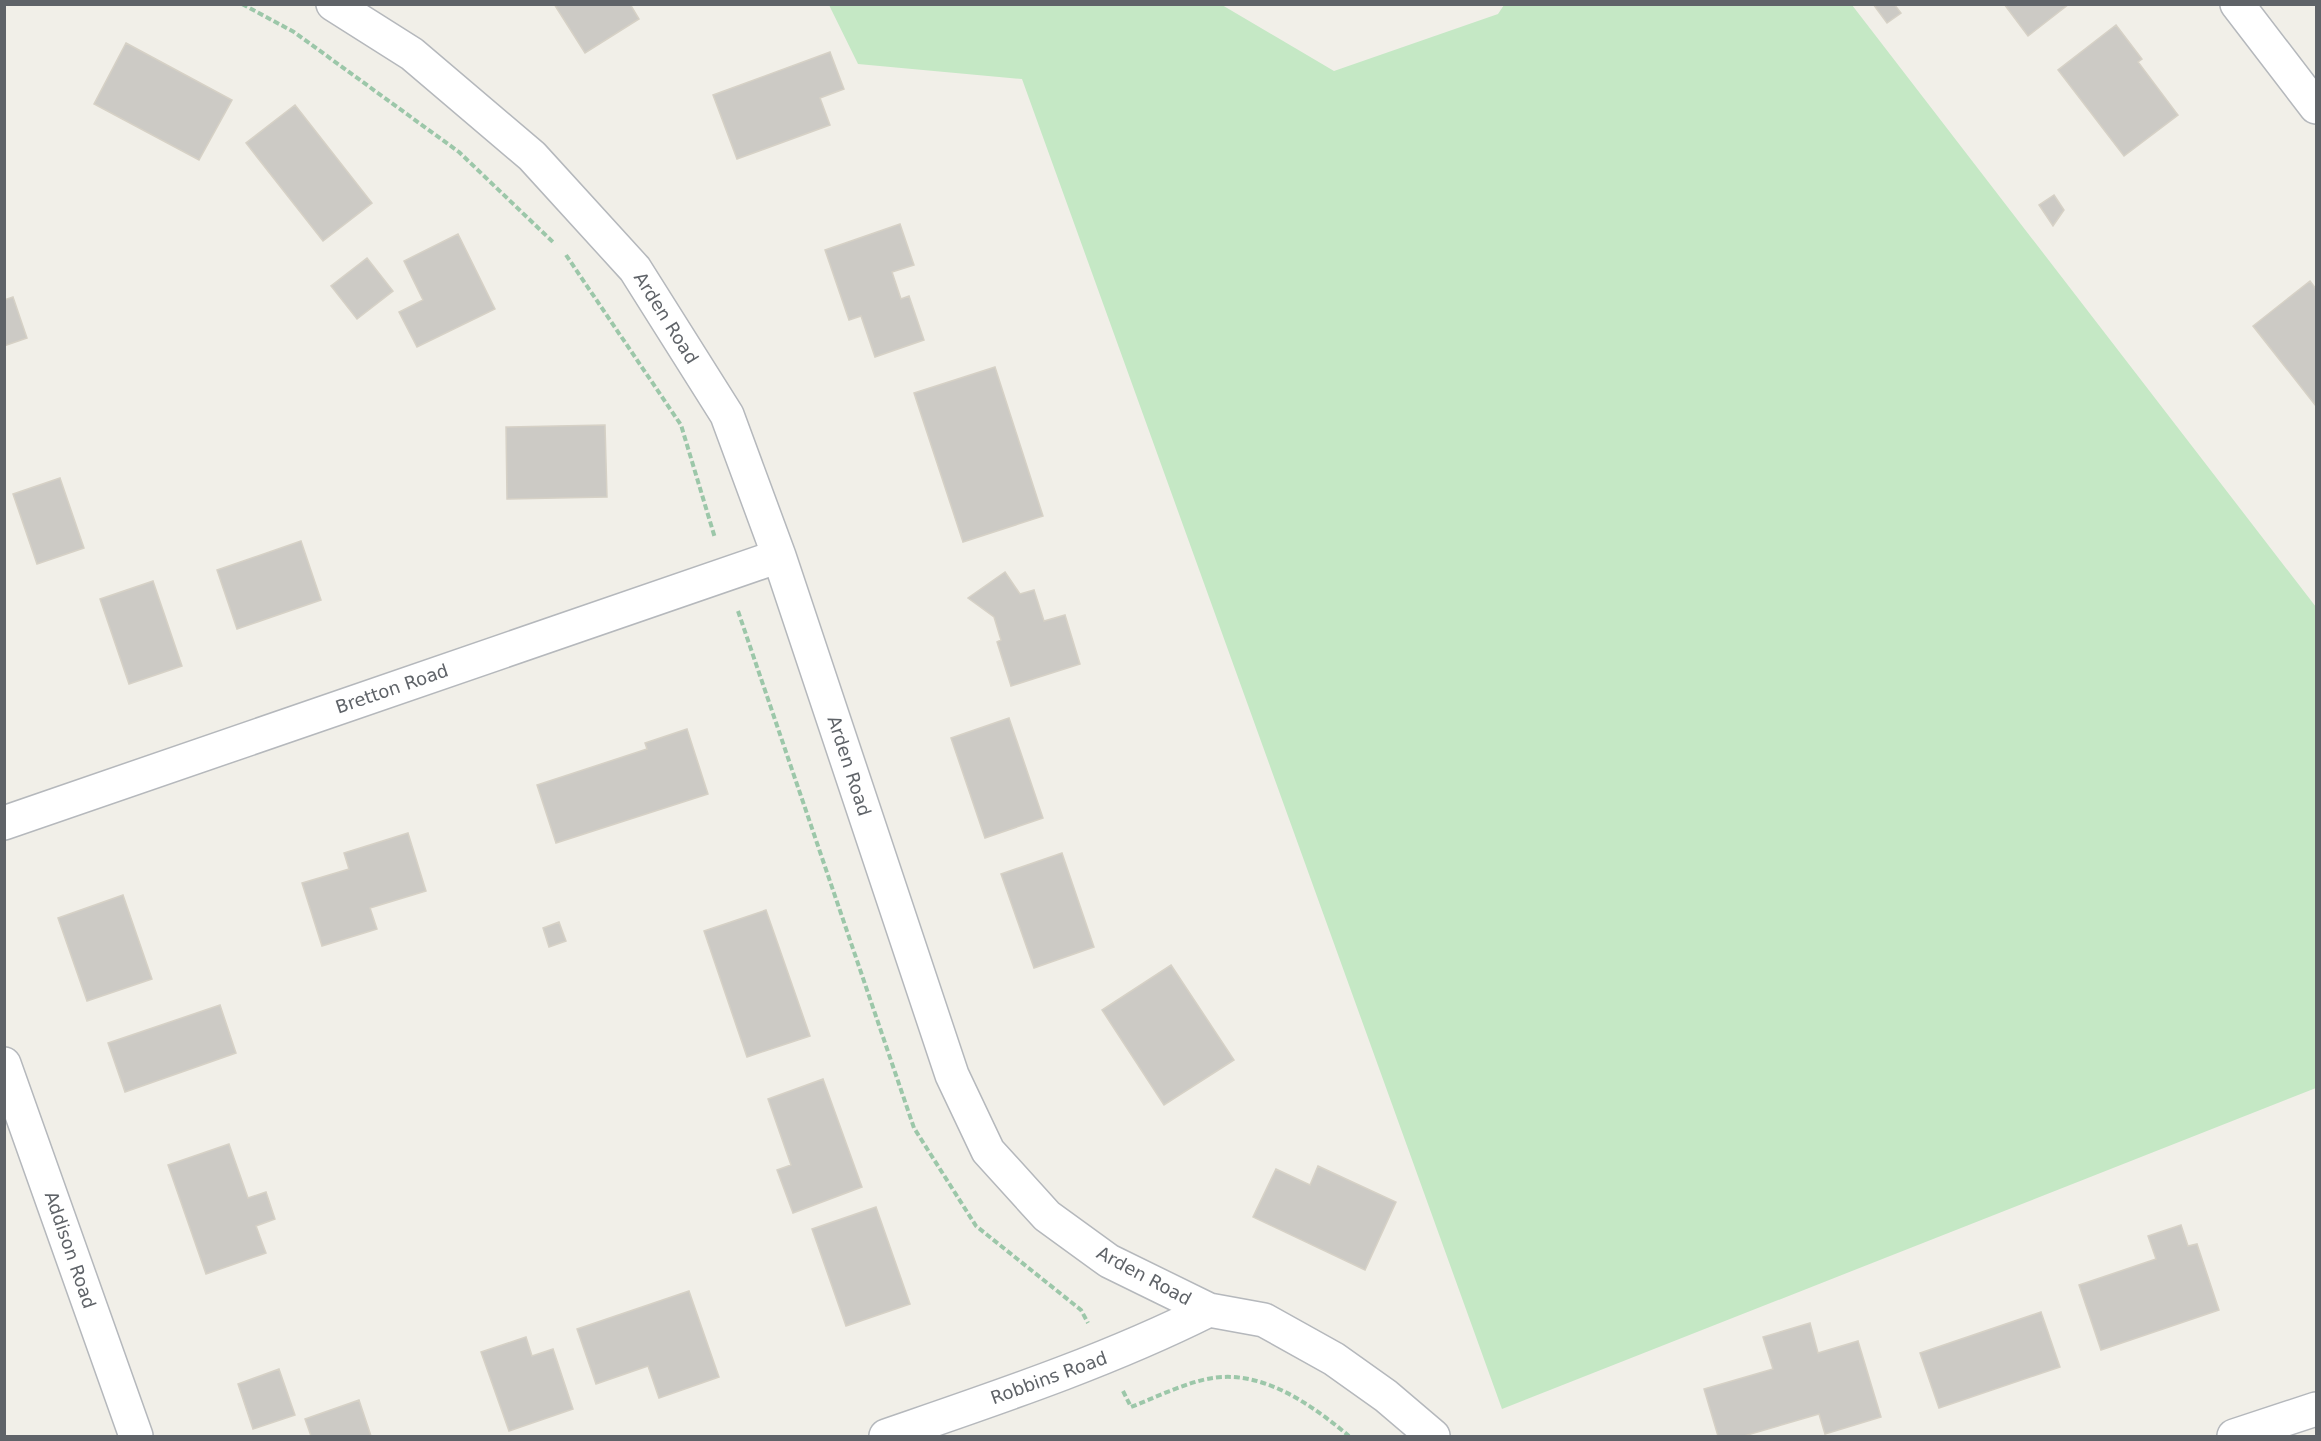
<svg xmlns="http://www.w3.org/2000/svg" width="2321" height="1441" font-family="'DejaVu Sans',sans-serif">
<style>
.green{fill:#c5e8c5}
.building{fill:#cccac5;stroke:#d6d1c6;stroke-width:1.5}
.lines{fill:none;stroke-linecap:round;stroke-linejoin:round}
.minor-casing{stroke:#b5b8bc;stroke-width:36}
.tertiary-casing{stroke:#b5b8bc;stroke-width:36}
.path{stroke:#9cc7a9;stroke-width:4;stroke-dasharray:6 3;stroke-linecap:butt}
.minor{stroke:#fff;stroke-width:33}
.tertiary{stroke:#fff;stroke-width:33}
.labels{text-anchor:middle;stroke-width:4.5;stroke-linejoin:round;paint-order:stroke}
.street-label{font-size:18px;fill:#5f6368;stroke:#fff}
</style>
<rect width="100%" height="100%" fill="#f1efe8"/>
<!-- green -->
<path class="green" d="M829,5H1222L1334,71L1498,14L1504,5H1852L2316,607V1088L1502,1409L1022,79L858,64Z"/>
<!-- building -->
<path class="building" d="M554,4H630L639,19L585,53Z
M1873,4H1894L1901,13L1887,23Z
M2004,4H2069L2028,36Z
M2116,25L2142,59L2138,62L2178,115L2124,156L2058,70Z
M126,43L232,100L199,160L94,104Z
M830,52L844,89L820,98L830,125L737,159L713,95Z
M295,105L372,203L323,241L246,143Z
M2054,195L2064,210L2053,226L2039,205Z
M900,224L914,265L892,272L901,299L909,296L924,340L875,357L861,316L849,320L825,250Z
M458,234L495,309L417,347L399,312L423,300L404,261Z
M367,258L393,291L357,319L331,286Z
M2310,281L2316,289V406L2253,326Z
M13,297L27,338L4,346V300Z
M995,367L1043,516L963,542L914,393Z
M605,425L607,497L507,499L506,427Z
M60,478L84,548L37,564L13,494Z
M301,541L321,600L237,629L217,570Z
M1005,572L1020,594L1034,590L1044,621L1065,615L1080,664L1011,686L997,642L1001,640L994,617L968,598Z
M153,581L182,666L129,684L100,599Z
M1009,718L1043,818L985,838L951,738Z
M687,729L708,794L556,843L537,785L647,749L645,743Z
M408,833L426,891L370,908L377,929L322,946L302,883L349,869L344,853Z
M1062,853L1094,947L1034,968L1001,874Z
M123,895L152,979L87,1001L58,918Z
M766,910L810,1036L747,1057L704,931Z
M559,922L566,941L549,947L543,928Z
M1171,965L1234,1060L1164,1105L1102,1010Z
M220,1005L236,1053L125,1092L108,1043Z
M823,1079L862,1187L793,1213L777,1170L791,1165L768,1099Z
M229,1144L248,1198L266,1192L275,1219L256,1226L266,1253L206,1274L168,1165Z
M1318,1166L1396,1202L1365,1270L1253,1217L1276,1169L1310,1185Z
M876,1207L910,1304L846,1326L812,1229Z
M2181,1225L2188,1246L2197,1244L2219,1310L2101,1350L2079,1285L2156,1259L2148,1236Z
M689,1291L719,1377L659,1398L648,1366L596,1384L577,1329Z
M2041,1312L2060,1367L1939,1408L1920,1353Z
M1810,1323L1818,1353L1858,1341L1881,1417L1825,1434L1819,1414L1744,1436H1718L1704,1389L1773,1369L1763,1337Z
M526,1337L532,1356L553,1349L573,1409L509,1431L481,1352Z
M279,1369L295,1415L253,1429L238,1384Z
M359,1400L371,1436H311L305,1419Z"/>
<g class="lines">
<defs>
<path id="minor" d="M333,4L412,54L532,156L635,269L727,415L779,556L952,1075L988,1151L1047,1216L1109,1261L1209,1310L1264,1320L1334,1359L1386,1396L1433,1436
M2237,4L2316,107
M4,823L779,556
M4,1064L136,1436
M886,1436C996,1398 1105,1362 1209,1310"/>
<path id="tertiary" d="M2234,1436L2316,1409"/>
</defs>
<!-- minor casing -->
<use href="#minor" class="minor-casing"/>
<!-- tertiary casing -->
<use href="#tertiary" class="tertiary-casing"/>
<!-- path -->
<path class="path" d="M242,4L294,32L459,152L555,244
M566,255L681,425L715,538
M738,611L914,1128L976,1226L1081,1310L1088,1323
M1123,1391L1131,1407C1154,1398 1189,1381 1213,1378C1264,1370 1313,1406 1349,1436"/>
<!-- minor -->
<use href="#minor" class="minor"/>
<!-- tertiary -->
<use href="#tertiary" class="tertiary"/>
</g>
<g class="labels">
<!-- street labels -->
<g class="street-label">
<text transform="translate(666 318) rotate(58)" y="6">Arden Road</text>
<text transform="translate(392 689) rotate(-19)" y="6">Bretton Road</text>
<text transform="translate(849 766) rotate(72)" y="6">Arden Road</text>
<text transform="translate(70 1250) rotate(71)" y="6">Addison Road</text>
<text transform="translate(1144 1276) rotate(28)" y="6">Arden Road</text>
<text transform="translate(1049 1378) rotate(-20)" y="6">Robbins Road</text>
</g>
</g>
<!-- border -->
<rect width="2321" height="1441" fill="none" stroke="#5f6368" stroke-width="12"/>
</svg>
